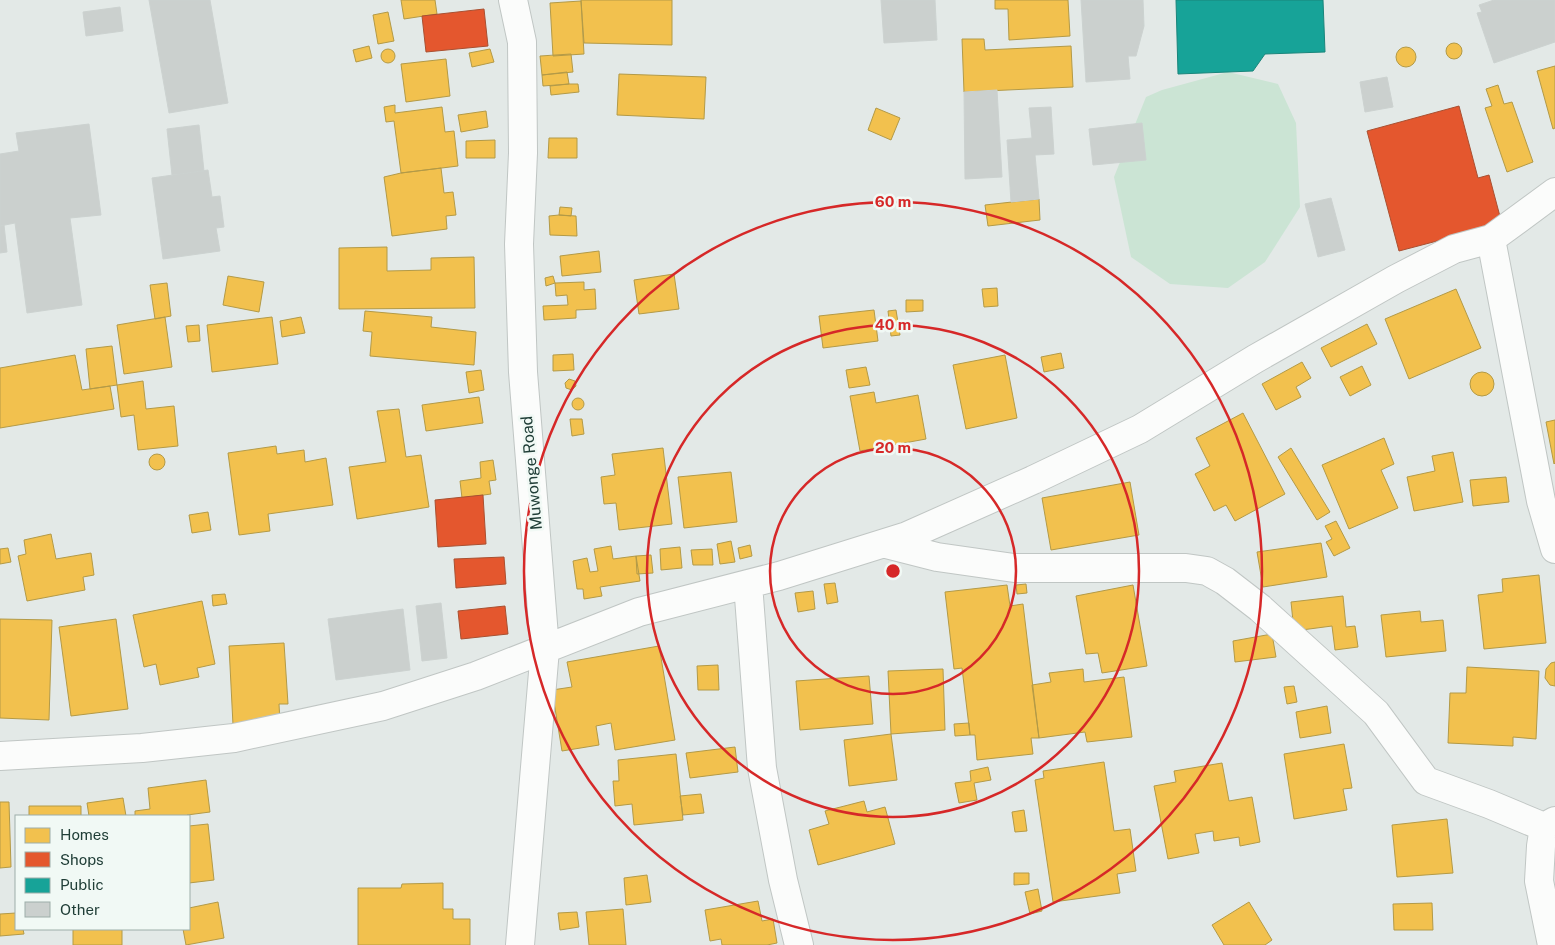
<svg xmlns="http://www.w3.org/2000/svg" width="1555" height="945" font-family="'Public Sans',sans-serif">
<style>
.green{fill:#cbe4d4}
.homes{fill:#f2c14e;stroke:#b39a47}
.shops{fill:#e4572e;stroke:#a95031}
.public{fill:#17a398;stroke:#1a857b}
.building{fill:#cbd0ce;stroke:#ccd2d0}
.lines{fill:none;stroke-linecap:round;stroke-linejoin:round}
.minor-casing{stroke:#c0c6c4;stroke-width:30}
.minor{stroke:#fbfcfb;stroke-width:28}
.ring{fill:none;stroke:#d62828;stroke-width:2.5}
.labels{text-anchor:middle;stroke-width:5;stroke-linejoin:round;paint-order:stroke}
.street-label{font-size:16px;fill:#203e37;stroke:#f1f9f5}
.centre{fill:#d62828;stroke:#f1f9f5;stroke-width:2.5}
.ring-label{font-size:15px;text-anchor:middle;font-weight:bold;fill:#d62828;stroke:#f1f9f5;stroke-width:5;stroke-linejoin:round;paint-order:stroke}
</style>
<rect width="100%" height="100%" fill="#e3e9e7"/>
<!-- green -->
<path class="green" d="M1228,72L1278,84L1296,123L1300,207L1265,262L1228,288L1170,284L1131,257L1114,177L1146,97L1162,90Z"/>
<!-- homes -->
<path class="homes" d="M401,0H435L437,14L404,19Z
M581,0H672V45L584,43Z
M995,0H1068L1070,36L1009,40L1008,9H995Z
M581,1L584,54L553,56L550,3Z
M388,12L394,41L378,44L373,15Z
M962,39H984L985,50L1071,46L1073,87L964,92Z
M1446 51a8 8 0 1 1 16 0a8 8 0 1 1-16 0Z
M369,46L372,58L356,62L353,50Z
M1396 57a10 10 0 1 1 20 0a10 10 0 1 1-20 0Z
M490,49L494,62L472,67L469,53Z
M381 56a7 7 0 1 1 14 0a7 7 0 1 1-14 0Z
M571,54L573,72L542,75L540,56Z
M446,59L450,96L406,102L401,64Z
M1555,66V128L1553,129L1537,71Z
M567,72L569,84L543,86L542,75Z
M619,74L706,77L704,119L617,115Z
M569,84H578L579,92L551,95L550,86Z
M1498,85L1504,104L1512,102L1533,162L1507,172L1485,108L1492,106L1486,89Z
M395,105V113L442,107L445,132L454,131L458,166L401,173L394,121L386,122L384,107Z
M876,108L900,118L891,140L868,130Z
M486,111L488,127L461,132L458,115Z
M549,138H577V158H548Z
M495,140V158H466V141Z
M441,168L444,193L453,192L456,215L446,216L447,229L392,236L384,177L401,173Z
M1039,199L1040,220L988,226L985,205Z
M560,207L572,208L571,216L559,215Z
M559,215L576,216L577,236L550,235L549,216Z
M387,247V271L431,270V258L474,257L475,308L339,309V248Z
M599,251L601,272L562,276L560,256Z
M674,274L679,309L639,314L634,280Z
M228,276L264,282L259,312L223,305Z
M553,276L555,283L546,286L545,278Z
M584,282V290L595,289L596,309L576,310V318L544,320L543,306L568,305L567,295L556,296L555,283Z
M167,283L171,316L155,319L150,285Z
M997,288L998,306L984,307L982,289Z
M1456,289L1481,348L1409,379L1385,319Z
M906,300H923V311L906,312Z
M874,310L878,341L823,348L819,316Z
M896,310L900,335L891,336L888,311Z
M365,311L432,317L431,327L476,332L474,365L370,356L372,332L363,331Z
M165,317L172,367L124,374L117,325Z
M272,317L278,364L212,372L207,325Z
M301,317L305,333L282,337L280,321Z
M1367,324L1377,344L1331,367L1321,348Z
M199,325L200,341L188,342L186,326Z
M112,346L117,385L90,389L86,349Z
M1061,353L1064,368L1044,372L1041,357Z
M573,354L574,370L553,371V355Z
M75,355L82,390L110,386L114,409L0,428V368Z
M1005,355L1017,418L966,429L953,365Z
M1302,362L1311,378L1296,387L1301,397L1276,410L1262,384Z
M1362,366L1371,385L1350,396L1340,377Z
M866,367L870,385L849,388L846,370Z
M481,370L484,390L469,393L466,372Z
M1470 384a12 12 0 1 1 24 0a12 12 0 1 1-24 0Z
M569,379L575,381L576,386L572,390L566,388L565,383Z
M143,381L146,409L174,406L178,446L138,450L134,415L121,417L117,385Z
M874,392L876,403L918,395L926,439L860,451L850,396Z
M479,397L483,423L426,431L422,405Z
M572 404a6 6 0 1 1 12 0a6 6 0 1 1-12 0Z
M399,409L406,457L421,455L429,507L357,519L349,467L386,462L377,411Z
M1243,413L1285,494L1235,521L1226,505L1214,511L1195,474L1210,466L1196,438Z
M570,419H582L584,434L572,436Z
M1555,420V463L1554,464L1546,422Z
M1384,438L1394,464L1381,470L1398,508L1349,529L1322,465Z
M276,446L277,454L304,450L305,462L326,458L333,505L268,514L270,531L239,535L228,453Z
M663,448L672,524L619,530L616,503L604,504L601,477L615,475L612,454Z
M1291,448L1330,512L1317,520L1278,457Z
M1453,452L1463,502L1414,511L1407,477L1435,471L1432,456Z
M149 462a8 8 0 1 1 16 0a8 8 0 1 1-16 0Z
M493,460L496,480L489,481L491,494L462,498L460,481L481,478L480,462Z
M731,472L737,522L684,528L678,477Z
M1506,477L1509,502L1473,506L1470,480Z
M1130,482L1139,535L1051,550L1042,498Z
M208,512L211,530L192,533L189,515Z
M1336,521L1350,548L1334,556L1326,542L1332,539L1325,526Z
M51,534L56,559L91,553L94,575L83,577L85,590L27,601L18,556L26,554L24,540Z
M731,541L735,562L720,564L717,544Z
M1321,543L1327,577L1263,587L1257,552Z
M750,545L752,556L740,559L738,548Z
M611,546L613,559L636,556L640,581L600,587L602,596L584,599L583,589H577L573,561L587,558L590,572L598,571L594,549Z
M680,547L682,568L661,570L660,549Z
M8,548L11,562L0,564V549Z
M712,549L713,565H693L691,550Z
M651,555L653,573L637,574L636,556Z
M1539,575L1546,643L1484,649L1478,595L1503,592L1502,579Z
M835,583L838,602L827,604L824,584Z
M1026,584L1027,593L1017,594L1016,585Z
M1007,585L1010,606L1023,604L1039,738H1031L1033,754L977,760L975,735H970L962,668L954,669L945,592Z
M1133,585L1147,666L1102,673L1098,653L1086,654L1076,596Z
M813,591L815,609L798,612L795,593Z
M225,594L227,604L213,606L212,595Z
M1343,596L1346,627L1355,626L1358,647L1335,650L1332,626L1294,631L1291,602Z
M202,601L215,664L197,668L199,677L160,685L156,664L144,667L133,615Z
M1420,611L1421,622L1443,620L1446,651L1386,657L1381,615Z
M0,619L52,620L49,720L0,718Z
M116,619L128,709L71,716L59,627Z
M1272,634L1276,657L1235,662L1233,641Z
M284,643L288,704H279L280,722L233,725L229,646Z
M659,646L675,740L615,750L611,723L596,726L599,745L562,751L552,690L572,687L567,662Z
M1555,662V686L1550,685L1545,678L1546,669L1551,663Z
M718,665L719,690H698L697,666Z
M1467,667L1539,671L1536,739L1513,737V746L1448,743L1450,693H1466Z
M943,669L945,730L891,734L888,671Z
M1083,669L1084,682L1124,677L1132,737L1087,742L1085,732L1039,738L1032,685L1051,682L1049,673Z
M869,676L873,724L800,730L796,681Z
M1294,686L1297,702L1287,704L1284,687Z
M1327,706L1331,733L1300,738L1296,712Z
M969,723L970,735L955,736L954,724Z
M891,734L897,780L849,786L844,740Z
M1344,744L1352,788L1343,789L1347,810L1294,819L1284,754Z
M735,747L738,772L690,778L686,753Z
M676,754L683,820L634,825L632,804L615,806L613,781H619L618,760Z
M1104,762L1114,831L1130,829L1136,871L1117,874L1120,893L1053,902L1035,780L1044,778L1043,771Z
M1222,763L1229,801L1252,797L1260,842L1240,846L1239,837L1214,841L1213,831L1195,834L1199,853L1168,859L1154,786L1176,782L1174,771Z
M988,767L991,780L974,783L977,800L959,803L955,783L971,781L970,771Z
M206,780L210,812L187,815V816H135V811L150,809L148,788Z
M701,794L704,813L683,815L680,796Z
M123,798L126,816H89L87,803Z
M864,801L867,812L885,807L895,844L818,865L809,830L829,824L825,811Z
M0,802H9L11,867L0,868Z
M29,806H81V816H29Z
M1024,810L1027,831L1015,832L1012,812Z
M1447,819L1453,873L1397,877L1392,825Z
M208,824L214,880L189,883V826Z
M1014,873H1029V884L1014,885Z
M647,875L651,902L626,905L624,878Z
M443,883V909H453V919H470V945H358V888H401L402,884Z
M1038,889L1042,911L1030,914L1025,892Z
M758,901L762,921L773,919L777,943L767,945H722L721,939L710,941L705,910Z
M218,902L224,938L186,945L183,929H189V908Z
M1249,902L1272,940L1265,945H1224L1212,925Z
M1432,903L1433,930H1394L1393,904Z
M623,909L626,945H589L586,912Z
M577,912L579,927L560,930L558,913Z
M16,913V929H23L24,934L0,936V914Z
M73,929H122V945H73Z"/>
<!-- shops -->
<path class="shops" d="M484,9L488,46L426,52L422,16Z
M1459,106L1478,178L1489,175L1502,224L1399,251L1367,131Z
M483,495L486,544L438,547L435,500Z
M504,557L506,584L456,588L454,559Z
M505,606L508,634L461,639L458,611Z"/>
<!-- public -->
<path class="public" d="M1176,0H1323L1325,52L1265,54L1253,71L1178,74Z"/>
<!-- building -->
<path class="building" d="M149,0H210L228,103L169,113Z
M881,0H935L937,40L884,43Z
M1081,0H1143L1144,26L1136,56H1128L1130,79L1086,82Z
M1494,0H1555V42L1494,63L1477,13L1482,12L1479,5Z
M120,7L123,31L86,36L83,12Z
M1387,77L1393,107L1365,112L1360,82Z
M997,90L1002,177L965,179L964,92Z
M1051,107L1054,154L1035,155L1039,199L1011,202L1007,140L1032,138L1029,108Z
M1142,123L1146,160L1093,165L1089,129Z
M89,124L101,215L70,218L82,305L27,313L15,223L0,226V154L19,151L16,133Z
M199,125L204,171L172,175L167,129Z
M208,170L212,197L220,196L224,227L216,228L220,251L163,259L152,178Z
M1331,198L1345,250L1318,257L1305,204Z
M4,225L7,252L0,253V226Z
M441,603L447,658L422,661L416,606Z
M403,609L410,670L336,680L328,619Z"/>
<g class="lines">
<defs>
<path id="minor" d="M513,0L522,42L523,153L519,244L523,372L545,649L520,945
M1555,192L1491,239L1541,501L1555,549
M886,544L937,557L1014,568H1186L1207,571L1225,581L1260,608L1376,713L1426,781L1489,804L1544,827
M748,584L762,768L783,880L799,945
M0,756L142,748L234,738L383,706L476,676L639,612L779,576L907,536L1033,480L1140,429L1255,359L1396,279L1454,249L1491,239
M1552,945L1539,881L1541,846L1544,827L1555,821"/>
</defs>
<!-- minor casing -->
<use href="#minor" class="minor-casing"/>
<!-- minor -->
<use href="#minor" class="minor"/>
</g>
<!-- distance rings -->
<g class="ring">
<circle cx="893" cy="571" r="123"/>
<circle cx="893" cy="571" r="246"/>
<circle cx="893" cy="571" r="369"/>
</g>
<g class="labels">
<!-- street labels -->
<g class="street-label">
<text transform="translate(531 473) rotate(-95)" y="6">Muwonge Road</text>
</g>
</g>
<circle cx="893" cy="571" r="8" class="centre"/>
<g class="ring-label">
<text x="893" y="207">60 m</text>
<text x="893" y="330">40 m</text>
<text x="893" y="453">20 m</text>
</g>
<!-- legend -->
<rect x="15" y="815" width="175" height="115" fill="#f1f9f5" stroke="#9daea9"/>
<rect x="25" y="828" width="25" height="15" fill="#f2c14e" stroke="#9daea9"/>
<text x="60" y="840" font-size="15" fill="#203e37">Homes</text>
<rect x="25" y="852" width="25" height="15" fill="#e4572e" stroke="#9daea9"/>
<text x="60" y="865" font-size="15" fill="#203e37">Shops</text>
<rect x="25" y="878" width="25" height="15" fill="#17a398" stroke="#9daea9"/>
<text x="60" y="890" font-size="15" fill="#203e37">Public</text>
<rect x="25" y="902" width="25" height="15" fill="#cbd0ce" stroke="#9daea9"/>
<text x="60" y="915" font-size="15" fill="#203e37">Other</text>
</svg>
